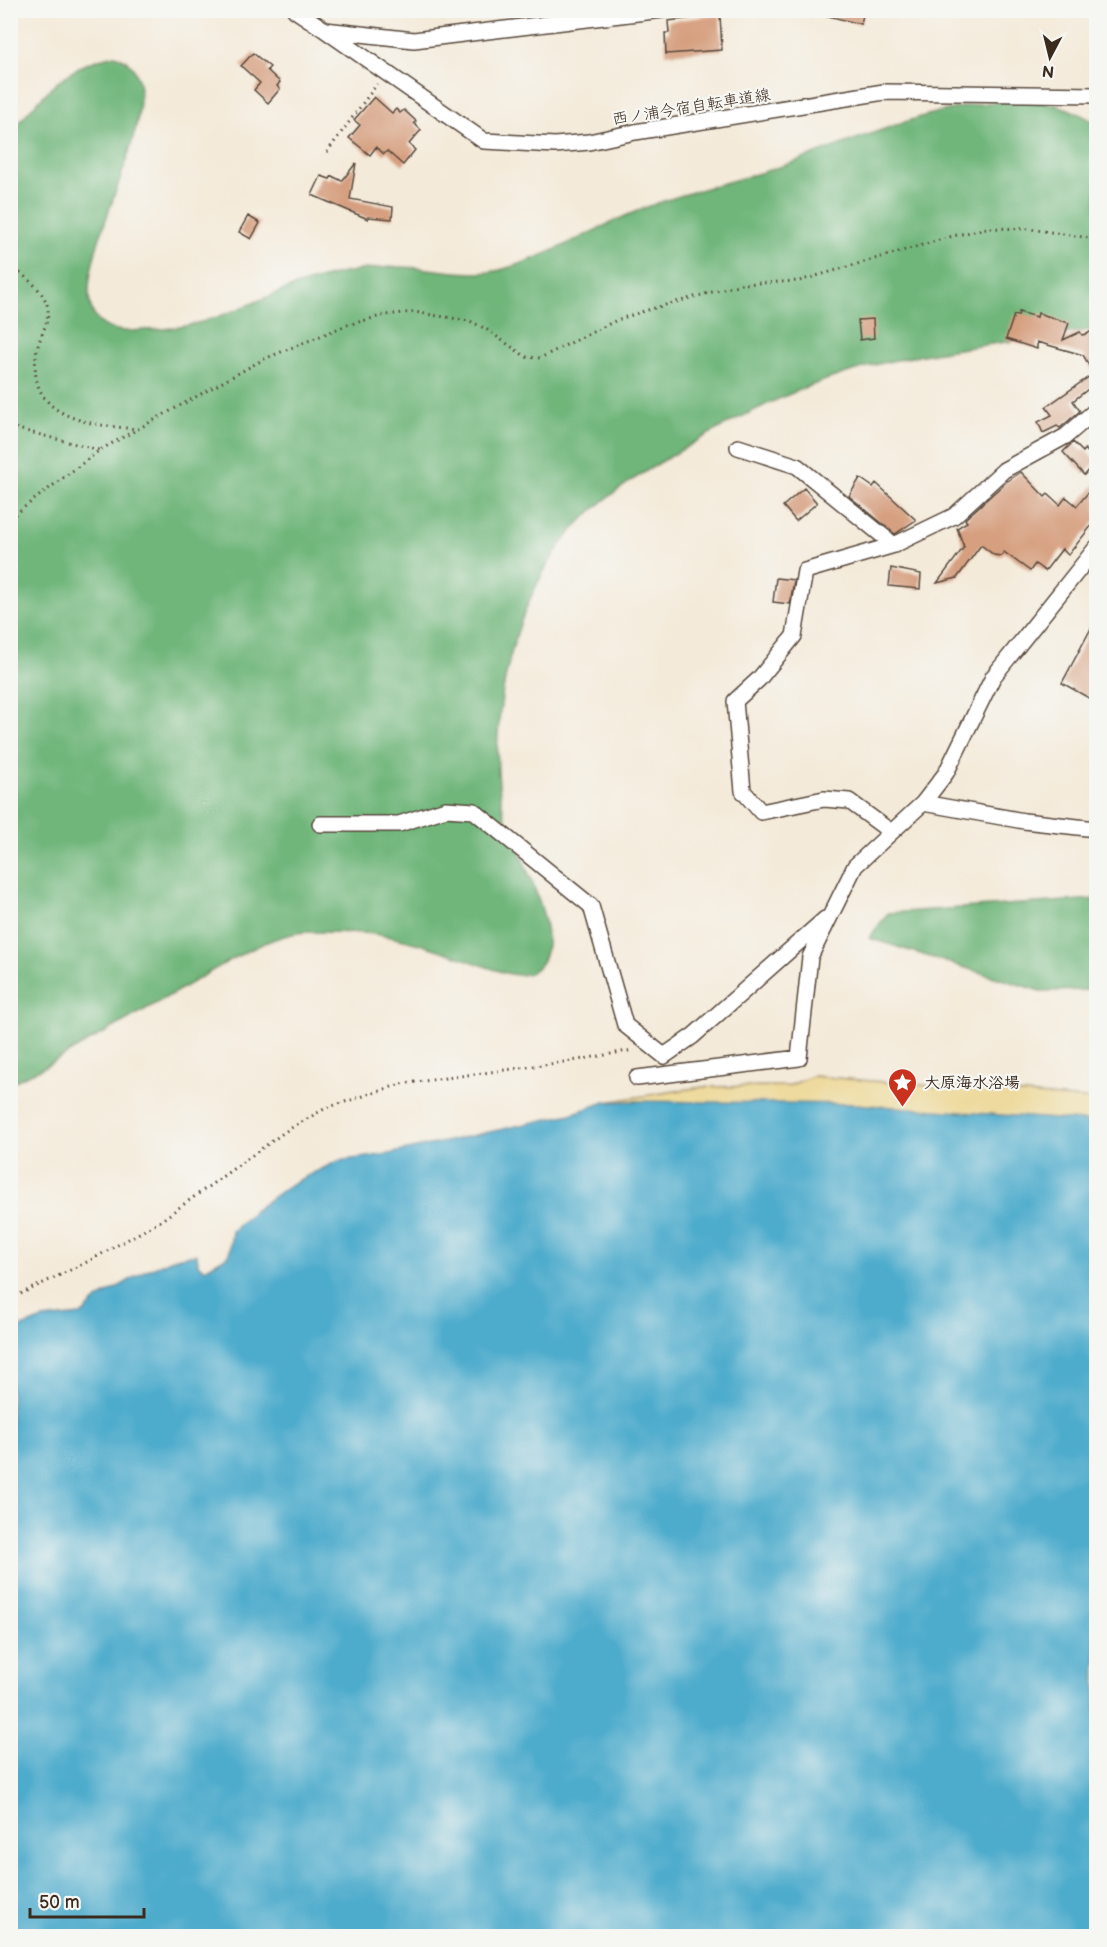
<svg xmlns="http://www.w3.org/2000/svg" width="1107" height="1947" font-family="'Balsamiq Sans','Klee One',sans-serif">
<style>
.forest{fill:#70b67a;stroke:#56704c;stroke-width:1.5}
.sand{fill:#eeda9e;stroke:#94825e;stroke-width:1.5}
.water{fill:#4eabcc;stroke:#446a75;stroke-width:1.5}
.building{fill:#d69f7f}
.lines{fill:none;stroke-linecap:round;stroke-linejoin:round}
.minor-casing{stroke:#57473a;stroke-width:18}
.path{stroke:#57473a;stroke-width:3;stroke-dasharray:1.5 4.5;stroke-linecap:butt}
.minor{stroke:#fff;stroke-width:15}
.labels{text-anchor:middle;stroke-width:4.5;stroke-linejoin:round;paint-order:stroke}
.street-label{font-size:16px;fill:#3b2a1e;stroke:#f6f6f2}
.poi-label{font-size:16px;font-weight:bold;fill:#3b2a1e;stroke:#f6f6f2;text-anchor:start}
</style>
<rect width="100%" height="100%" fill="#f6f6f2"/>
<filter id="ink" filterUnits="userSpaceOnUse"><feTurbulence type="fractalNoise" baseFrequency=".0167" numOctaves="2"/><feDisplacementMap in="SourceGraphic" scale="12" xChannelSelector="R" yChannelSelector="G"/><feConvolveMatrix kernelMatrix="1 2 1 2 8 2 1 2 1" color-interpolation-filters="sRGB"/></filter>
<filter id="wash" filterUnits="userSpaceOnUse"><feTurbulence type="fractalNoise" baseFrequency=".008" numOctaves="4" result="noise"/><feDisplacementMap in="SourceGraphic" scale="24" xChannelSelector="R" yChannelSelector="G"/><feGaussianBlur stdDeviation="1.35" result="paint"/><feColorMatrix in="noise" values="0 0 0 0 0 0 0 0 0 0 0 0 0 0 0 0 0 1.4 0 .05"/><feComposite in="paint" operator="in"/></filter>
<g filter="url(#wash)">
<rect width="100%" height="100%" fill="#f4ead9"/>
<!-- forest -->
<path class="forest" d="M115,55C203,84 24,311 116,330C124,332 134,331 143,330C210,330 247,301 308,282C338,273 369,267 400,267C433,267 468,278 500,270C550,257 594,228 642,209C685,192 732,182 776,168C860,141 950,93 1041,102C1061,104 1079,113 1096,123V329C1032,339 966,346 901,359C824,374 750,409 683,449C647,470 610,492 580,522C515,588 484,721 503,810C511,846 575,944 533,971C520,980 500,971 487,967C448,953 406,937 365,933C347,932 328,932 310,932C272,931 214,970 181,989C135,1015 90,1041 44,1067L11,1083V131C44,95 64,65 115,55Z
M1096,899V990L1040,991L869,938L888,913Z"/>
<!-- sand -->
<path class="sand" d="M813,1076L1096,1100V1143L605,1102L701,1087L788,1086Z"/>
<!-- water -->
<path class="water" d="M634,1101L855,1104L1096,1122V1936H11V1331L43,1319L81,1315L98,1299L145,1271L175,1258L197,1254L198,1264L205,1269L229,1255L232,1231L255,1210L293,1183L338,1161L389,1154L571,1114L605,1102Z"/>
<g id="blocks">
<!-- building -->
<path class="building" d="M825,10H864L861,24L824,15Z
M720,15L722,50L666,54L665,33H669L668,21Z
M253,53L270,67L267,70L280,82L277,86L280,89L268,103L254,90L260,83L241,66Z
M374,97L392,113L396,109L400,113L404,110L416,121L414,123L421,130L409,144L415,150L403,165L387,151L384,154L376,147L370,155L349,138L360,125L354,120Z
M356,163L350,199L393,207L392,219L368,217V219L312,195L321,176L330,179L332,176L342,181Z
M248,216L260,223L251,239L239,232Z
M1019,312L1037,317L1038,313L1069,323L1063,340L1080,332L1082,335L1087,334L1096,328V378L1083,355L1037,342V349L1006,339L1014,315L1018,316Z
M873,319L874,338L860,340L858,320Z
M1093,374L1096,383L1073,401L1080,411L1060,428L1057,426L1043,433L1038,422L1052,415L1046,407Z
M1073,442L1083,452L1085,449L1096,461L1084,475L1063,452Z
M1021,472L1045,497L1048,494L1060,505L1066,497L1077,506L1096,483V520L1068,555L1062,549L1045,571L1035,564L1030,571L1004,552L1001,556L994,555L981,545L957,578L937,583L964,547L957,528L967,522L965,519L1006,482Z
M860,478L873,487L876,483L916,520L895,534L849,496Z
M804,488L817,503L796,521L783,506Z
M891,568L921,574L920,589L889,586Z
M776,578L794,580L790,604L773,602Z
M1096,619V702L1062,683Z"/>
</g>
</g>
<g filter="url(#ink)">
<use href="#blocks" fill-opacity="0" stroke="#57473a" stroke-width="1.5"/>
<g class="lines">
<defs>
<path id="minor" d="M295,10L325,30L414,40L662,10
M325,30L484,141L555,145L589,142L635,132L884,92L1096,95
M738,447L797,466L894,545
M923,803L1024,821L1096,829
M320,824H399L446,809L474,811L591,906L625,1025L664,1056L693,1036L825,919
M891,832L849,801L824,799L761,812L743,791L735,701L759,679L794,636L805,571L894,545L954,516L1004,470L1066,436L1096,410
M637,1078L799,1058L810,957L855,866L923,803L946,773L993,677L1096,548"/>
</defs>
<!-- minor casing -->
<use href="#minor" class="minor-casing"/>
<!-- path -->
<path class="path" d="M327,152L377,84
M10,266C24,275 47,292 48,310C49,323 39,338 37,350C24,418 87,425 138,429
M10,427L99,450
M10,518L100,450L264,359L347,325L385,315L414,312L470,321L486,329L526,357L540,358L617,320L644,311L741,284L799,281L953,236L987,228L1030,229L1096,239
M10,1299L89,1261L159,1222L286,1131L326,1108L401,1084L572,1061L633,1050"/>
<!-- minor -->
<use href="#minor" class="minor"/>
</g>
</g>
<!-- icons -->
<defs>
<symbol id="sight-pin" viewBox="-11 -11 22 30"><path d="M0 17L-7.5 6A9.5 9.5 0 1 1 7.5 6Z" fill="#c8321e" stroke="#f6f6f2"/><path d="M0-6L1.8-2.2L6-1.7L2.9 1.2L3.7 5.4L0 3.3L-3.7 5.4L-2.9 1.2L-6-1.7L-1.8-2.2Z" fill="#fff"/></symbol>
</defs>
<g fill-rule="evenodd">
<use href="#sight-pin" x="886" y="1066" width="33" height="45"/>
</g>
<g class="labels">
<!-- street labels -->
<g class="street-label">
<text transform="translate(691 106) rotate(-9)" y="6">西ノ浦今宿自転車道線</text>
</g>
<!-- poi labels -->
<g class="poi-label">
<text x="924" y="1088">大原海水浴場</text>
</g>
</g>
<!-- margin -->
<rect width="1107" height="1947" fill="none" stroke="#f6f6f2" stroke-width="36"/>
<!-- north arrow -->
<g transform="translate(1050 57) rotate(187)" stroke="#f6f6f2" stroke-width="4.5" paint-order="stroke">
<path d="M0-4.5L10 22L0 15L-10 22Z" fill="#3b2a1e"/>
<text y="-9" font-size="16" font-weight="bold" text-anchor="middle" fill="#3b2a1e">N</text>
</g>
<!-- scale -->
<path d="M30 1908v9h114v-9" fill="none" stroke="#3b2a1e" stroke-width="3"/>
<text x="39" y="1908" font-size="18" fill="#3b2a1e" stroke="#f6f6f2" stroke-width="4.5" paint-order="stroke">50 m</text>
</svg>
